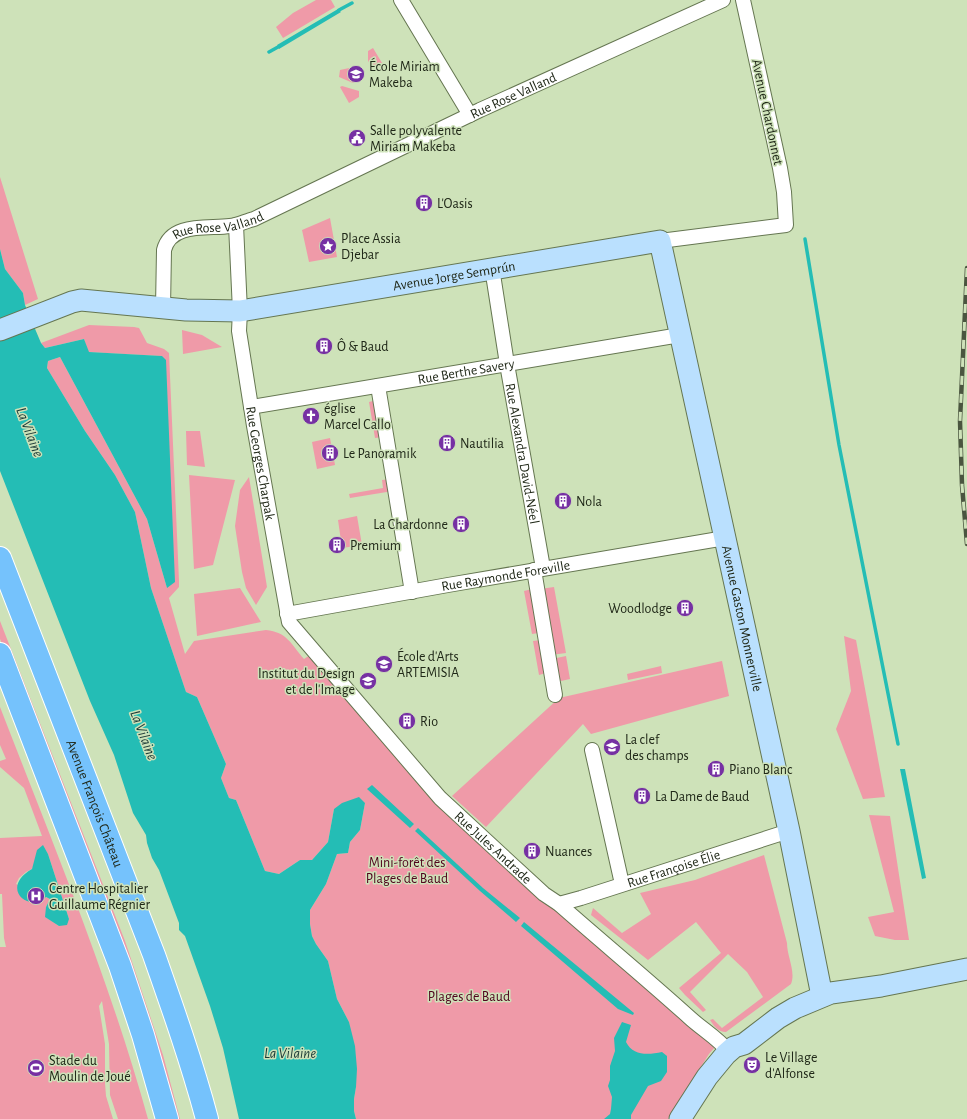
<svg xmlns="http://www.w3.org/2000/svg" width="967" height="1119" font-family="'Alegreya Sans',sans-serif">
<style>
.green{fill:#ef9aa8;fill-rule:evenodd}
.water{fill:#24bdb5}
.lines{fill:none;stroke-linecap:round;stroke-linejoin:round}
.stream{stroke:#24bdb5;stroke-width:3.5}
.street-casing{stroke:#657651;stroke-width:16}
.secondary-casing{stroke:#657651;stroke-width:23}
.primary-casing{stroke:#fff;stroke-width:24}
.street{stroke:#fff;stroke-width:14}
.secondary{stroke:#bae0fe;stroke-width:21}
.primary{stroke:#75c2fc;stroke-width:22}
.rail-casing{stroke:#4a553f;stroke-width:4.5}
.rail{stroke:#cee2b9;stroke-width:3;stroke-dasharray:9;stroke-linecap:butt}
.labels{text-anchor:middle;stroke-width:3;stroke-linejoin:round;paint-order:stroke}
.poi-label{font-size:14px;fill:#202818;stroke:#cee2b9;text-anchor:start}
.street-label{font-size:14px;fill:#202818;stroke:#cee2b9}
.park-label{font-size:14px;fill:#51041e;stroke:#cee2b9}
.water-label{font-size:15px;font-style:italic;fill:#1b3936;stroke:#cee2b9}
</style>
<rect width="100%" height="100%" fill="#cee2b9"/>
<!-- green -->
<path class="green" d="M316,0H331L335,7L283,38L276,27L293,13Z
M373,48L382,63L375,69L368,61V51Z
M354,67L357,80L353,83L339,77L340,70Z
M342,86L359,91V97L349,103L340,87Z
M0,177L38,299L25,305L23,293L5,269L0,249Z
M330,218L337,257L309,262L302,230Z
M89,325L134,327L139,328L147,343L164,349L169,353L179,581V587L169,598L185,654L194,641L266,630C287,632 291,644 304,659L310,655L368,724L686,1016L682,1021L715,1047L709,1054L668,1119H356L354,1111V1099L356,1087L349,1022L337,999L328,961L316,944L312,936L310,924V910L326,884L337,854L348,853L350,842L360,830L365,803L334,809L328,842L312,860H300L279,874L265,871L236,800L229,798L221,778L226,764L197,697L186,692L151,588L135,512L115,475L85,431L47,368L48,361L60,357L147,519L167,588L161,356L88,352L84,339L45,348L41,343Z
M182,330L202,335L222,347L183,354Z
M377,400L383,437L375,438L369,402Z
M186,431H200L205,467L187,465Z
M330,438L335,465L317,469L312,442Z
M189,475L235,480L213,565L194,569Z
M249,477L267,587L256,605L246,588L242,572L235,526L240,490Z
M391,479L393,491L350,498L349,494L383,488L382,480Z
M357,516L362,545L342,548L338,520Z
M554,587L566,653L551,655L540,589Z
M240,588L261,622L197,636L194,594Z
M532,589L539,633L532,634L524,591Z
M0,621L125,941L163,1055L180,1119H172L121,949L0,639Z
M844,636L856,640L885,797L863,799L836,729L851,691Z
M541,640L546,673L539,675L533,641Z
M566,656L570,679L561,681L555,677L552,659Z
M722,661L729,696L591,734L583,724L486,827L452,796L559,698Z
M661,666L662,673L628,680L627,674Z
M0,707C53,844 109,978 148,1119H118L110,1095L109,1044L102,1001L99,1006L105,1044V1083L106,1096L113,1119H0V947H6L4,938L2,894H0V838L42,836L24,788L0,767V761L6,759L0,745ZM43,846L48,854L69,919L59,926L46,917V907L50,899L16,884L19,878L26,872L32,869Z
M869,815L890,816L909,940H895L875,936L868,917L894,912Z
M764,855L787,943C787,957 796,971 791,984L726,1032C718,1032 714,1026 710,1020L713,1019L722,1028L763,997L747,972L728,954L690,992L706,1010L703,1012L685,995L679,988L721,953L696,922L648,960L591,915L593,908L622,933L651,914L640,893L695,880Z"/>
<!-- water -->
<path class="water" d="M338,9L341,12L279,49L277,45Z
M0,249L5,269L23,293L25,305L41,343L45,348L84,339L89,352L162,356L166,360L175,582L167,588L147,519L60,357L48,361L47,368L85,431L115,475L135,512L151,588L186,692L197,697L226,764L221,778L229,798L236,800L265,871L279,874L300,860H312L328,842L334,809L342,803L359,797L365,803L360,830L350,842L348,853L337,854L326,884L310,910V924L312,936L316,944L328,961L337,999L349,1022L355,1046L357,1069L356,1087L354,1099V1111L356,1119H239L223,1048L210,1006L185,936L179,930V923L159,870L152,858L147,843L146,835L133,813L114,755L90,701L0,471Z
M900,769H905L926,878L922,879Z
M372,785L414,824L410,828L367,789Z
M418,828L483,888L520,918L516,922L480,891L415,831Z
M43,845L48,854L69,919L67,925L59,926L45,917L46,907L50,899L46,897C27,913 0,887 32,869L37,850Z
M524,922L634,1013L633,1015L618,1009L521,926Z
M622,1022L631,1025L626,1042C633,1056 648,1055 662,1052L667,1056V1072L661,1081L648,1086L631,1115V1119H604L610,1114L611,1109L612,1097L608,1086L610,1080V1066L615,1051L614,1038Z"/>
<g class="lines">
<!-- stream -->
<path class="stream" d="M339,10L352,3
M269,52L278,47
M805,239L839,445L898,744"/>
<defs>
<g id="street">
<path d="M401,0L470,115"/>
<path id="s1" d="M236,225L240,311L239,331L254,426L289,622L440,798L544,894L559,904C602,942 647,979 690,1018C702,1029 719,1039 729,1052"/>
<path d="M660,241L786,225L784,192L780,168L743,0"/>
<path id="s2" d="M492,268L507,364L543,568"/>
<path id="s3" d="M163,308L164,250C171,222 208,229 230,226C238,225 246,221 254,219L480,110L723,0"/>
<path d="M378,386L412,592"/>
<path id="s4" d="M251,407L680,335"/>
<path d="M534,570L555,695"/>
<path id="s5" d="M287,614L448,585L725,538"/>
<path d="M592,750L622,884"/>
<path id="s6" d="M559,904L581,898L789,831"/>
</g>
<g id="secondary">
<path id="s7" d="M0,330L72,302L81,300L186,310L240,311L660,241L789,831L822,996"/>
<path d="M680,1119L707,1077L726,1054L734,1047L744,1044L778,1018L795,1008L831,993L881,986L967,969"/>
</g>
<g id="primary">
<path id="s8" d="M0,558L154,955C173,1009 192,1063 207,1119"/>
<path d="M0,654L120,966L143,1035L167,1119"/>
</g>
</defs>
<!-- street casing -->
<use href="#street" class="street-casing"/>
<!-- secondary casing -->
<use href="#secondary" class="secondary-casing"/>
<!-- primary casing -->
<use href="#primary" class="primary-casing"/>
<!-- street -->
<use href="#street" class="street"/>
<!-- secondary -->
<use href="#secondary" class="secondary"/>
<!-- primary -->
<use href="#primary" class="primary"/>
<defs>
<path id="rail" d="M967,268L960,421L962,485L967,544"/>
</defs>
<!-- rail casing -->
<use href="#rail" class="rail-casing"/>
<!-- rail -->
<use href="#rail" class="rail"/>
</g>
<!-- icons -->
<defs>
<symbol id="school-disc" viewBox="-11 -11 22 22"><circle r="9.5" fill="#7630a3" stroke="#cee2b9"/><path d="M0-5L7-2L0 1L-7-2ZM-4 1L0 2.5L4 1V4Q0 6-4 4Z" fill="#fff"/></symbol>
<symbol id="civic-disc" viewBox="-11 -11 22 22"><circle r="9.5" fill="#7630a3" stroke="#cee2b9"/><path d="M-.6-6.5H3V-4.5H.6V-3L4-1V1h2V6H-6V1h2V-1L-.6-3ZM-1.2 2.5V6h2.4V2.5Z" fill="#fff"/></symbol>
<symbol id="building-disc" viewBox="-11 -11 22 22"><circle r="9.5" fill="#7630a3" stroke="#cee2b9"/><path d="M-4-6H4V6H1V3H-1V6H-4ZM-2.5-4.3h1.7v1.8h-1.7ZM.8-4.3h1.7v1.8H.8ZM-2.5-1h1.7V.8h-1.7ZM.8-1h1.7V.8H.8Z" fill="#fff"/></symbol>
<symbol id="sight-disc" viewBox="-11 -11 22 22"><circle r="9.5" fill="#7630a3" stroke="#cee2b9"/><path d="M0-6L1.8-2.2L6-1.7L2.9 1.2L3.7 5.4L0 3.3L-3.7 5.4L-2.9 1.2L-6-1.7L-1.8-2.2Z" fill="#fff"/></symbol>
<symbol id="church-disc" viewBox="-11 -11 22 22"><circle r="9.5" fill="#7630a3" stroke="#cee2b9"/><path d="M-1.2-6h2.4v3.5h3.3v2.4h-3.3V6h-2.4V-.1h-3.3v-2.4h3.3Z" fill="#fff"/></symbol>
<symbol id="university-disc" viewBox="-11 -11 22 22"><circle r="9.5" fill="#7630a3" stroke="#cee2b9"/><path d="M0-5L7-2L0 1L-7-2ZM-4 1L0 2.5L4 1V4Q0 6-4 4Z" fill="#fff"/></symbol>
<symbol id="hospital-disc" viewBox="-11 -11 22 22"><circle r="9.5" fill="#7630a3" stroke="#cee2b9"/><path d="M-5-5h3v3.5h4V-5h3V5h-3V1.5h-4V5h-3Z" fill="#fff"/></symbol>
<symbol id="theatre-disc" viewBox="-11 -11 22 22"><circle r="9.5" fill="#7630a3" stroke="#cee2b9"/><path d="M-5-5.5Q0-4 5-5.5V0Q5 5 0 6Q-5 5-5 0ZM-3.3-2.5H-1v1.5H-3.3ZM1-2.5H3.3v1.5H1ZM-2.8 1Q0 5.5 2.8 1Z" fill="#fff"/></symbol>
<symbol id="stadium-disc" viewBox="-11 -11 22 22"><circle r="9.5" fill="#7630a3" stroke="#cee2b9"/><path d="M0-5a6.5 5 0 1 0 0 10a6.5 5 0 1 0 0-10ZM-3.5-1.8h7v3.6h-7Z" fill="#fff"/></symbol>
</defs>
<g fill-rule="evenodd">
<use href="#school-disc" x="346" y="64" width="20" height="20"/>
<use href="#civic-disc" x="347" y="128" width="20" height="20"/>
<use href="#building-disc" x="414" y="193" width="20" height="20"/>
<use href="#sight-disc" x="318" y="236" width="20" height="20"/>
<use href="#building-disc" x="314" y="336" width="20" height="20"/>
<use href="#church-disc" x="301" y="406" width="20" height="20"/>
<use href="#building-disc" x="437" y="433" width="20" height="20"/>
<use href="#building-disc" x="320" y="443" width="20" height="20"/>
<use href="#building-disc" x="553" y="491" width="20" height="20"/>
<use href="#building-disc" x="451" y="514" width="20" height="20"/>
<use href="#building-disc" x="327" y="535" width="20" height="20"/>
<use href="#building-disc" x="675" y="598" width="20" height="20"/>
<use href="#university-disc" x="374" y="654" width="20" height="20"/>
<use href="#university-disc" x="358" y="671" width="20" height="20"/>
<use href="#building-disc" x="397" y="711" width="20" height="20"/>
<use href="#school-disc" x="602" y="737" width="20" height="20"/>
<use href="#building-disc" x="706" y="759" width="20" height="20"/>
<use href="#building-disc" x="632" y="786" width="20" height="20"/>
<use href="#building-disc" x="522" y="841" width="20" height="20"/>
<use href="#hospital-disc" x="26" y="886" width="20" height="20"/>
<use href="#theatre-disc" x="742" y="1055" width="20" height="20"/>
<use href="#stadium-disc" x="26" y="1058" width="20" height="20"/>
</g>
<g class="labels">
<!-- poi labels -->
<g class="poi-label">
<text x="369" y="71">École Miriam<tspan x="369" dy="16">Makeba</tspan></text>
<text x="370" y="135">Salle polyvalente<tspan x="370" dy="16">Miriam Makeba</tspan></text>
<text x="437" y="208">L'Oasis</text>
<text x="341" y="243">Place Assia<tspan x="341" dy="16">Djebar</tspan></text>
<text x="337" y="351">Ô &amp; Baud</text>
<text x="324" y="413">église<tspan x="324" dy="16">Marcel Callo</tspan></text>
<text x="460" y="448">Nautilia</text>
<text x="343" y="458">Le Panoramik</text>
<text x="576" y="506">Nola</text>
<text x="448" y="529" text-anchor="end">La Chardonne</text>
<text x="350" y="550">Premium</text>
<text x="672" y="613" text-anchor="end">Woodlodge</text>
<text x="397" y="661">École d'Arts<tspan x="397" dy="16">ARTEMISIA</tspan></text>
<text x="355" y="678" text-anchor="end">Institut du Design<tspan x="355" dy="16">et de l'Image</tspan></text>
<text x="420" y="726">Rio</text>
<text x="625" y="744">La clef<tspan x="625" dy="16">des champs</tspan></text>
<text x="729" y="774">Piano Blanc</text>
<text x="655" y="801">La Dame de Baud</text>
<text x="545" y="856">Nuances</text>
<text x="49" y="893">Centre Hospitalier<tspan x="49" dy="16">Guillaume Régnier</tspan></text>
<text x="765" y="1062">Le Village<tspan x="765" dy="16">d'Alfonse</tspan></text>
<text x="49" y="1065">Stade du<tspan x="49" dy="16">Moulin de Joué</tspan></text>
</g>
<!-- street labels -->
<g class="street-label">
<text dy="5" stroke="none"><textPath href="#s3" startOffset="446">Rue Rose Valland</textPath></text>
<text transform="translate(768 112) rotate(78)" y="5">Avenue Chardonnet</text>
<text dy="5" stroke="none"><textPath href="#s3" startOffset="122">Rue Rose Valland</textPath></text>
<text dy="5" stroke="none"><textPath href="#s7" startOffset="463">Avenue Jorge Semprún</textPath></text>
<text dy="5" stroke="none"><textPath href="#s4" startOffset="218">Rue Berthe Savery</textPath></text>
<text dy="5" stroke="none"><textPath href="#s2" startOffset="188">Rue Alexandra David-Néel</textPath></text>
<text dy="5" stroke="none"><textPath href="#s1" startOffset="240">Rue Georges Charpak</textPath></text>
<text dy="5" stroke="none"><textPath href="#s5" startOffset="222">Rue Raymonde Foreville</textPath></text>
<text dy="5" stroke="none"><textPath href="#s7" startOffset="1058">Avenue Gaston Monnerville</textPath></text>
<text dy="5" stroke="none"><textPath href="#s8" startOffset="263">Avenue François Château</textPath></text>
<text dy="5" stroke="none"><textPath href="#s1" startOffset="706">Rue Jules Andrade</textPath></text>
<text dy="5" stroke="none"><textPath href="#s6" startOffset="120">Rue Françoise Élie</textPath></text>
</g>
<!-- park labels -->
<g class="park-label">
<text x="407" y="867">Mini-forêt des<tspan x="407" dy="16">Plages de Baud</tspan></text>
<text x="469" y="1001">Plages de Baud</text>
</g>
<!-- water labels -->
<g class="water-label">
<text transform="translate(30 432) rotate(69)" y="5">La Vilaine</text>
<text transform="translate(144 735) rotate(69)" y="5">La Vilaine</text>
<text x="290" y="1058">La Vilaine</text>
</g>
</g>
</svg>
